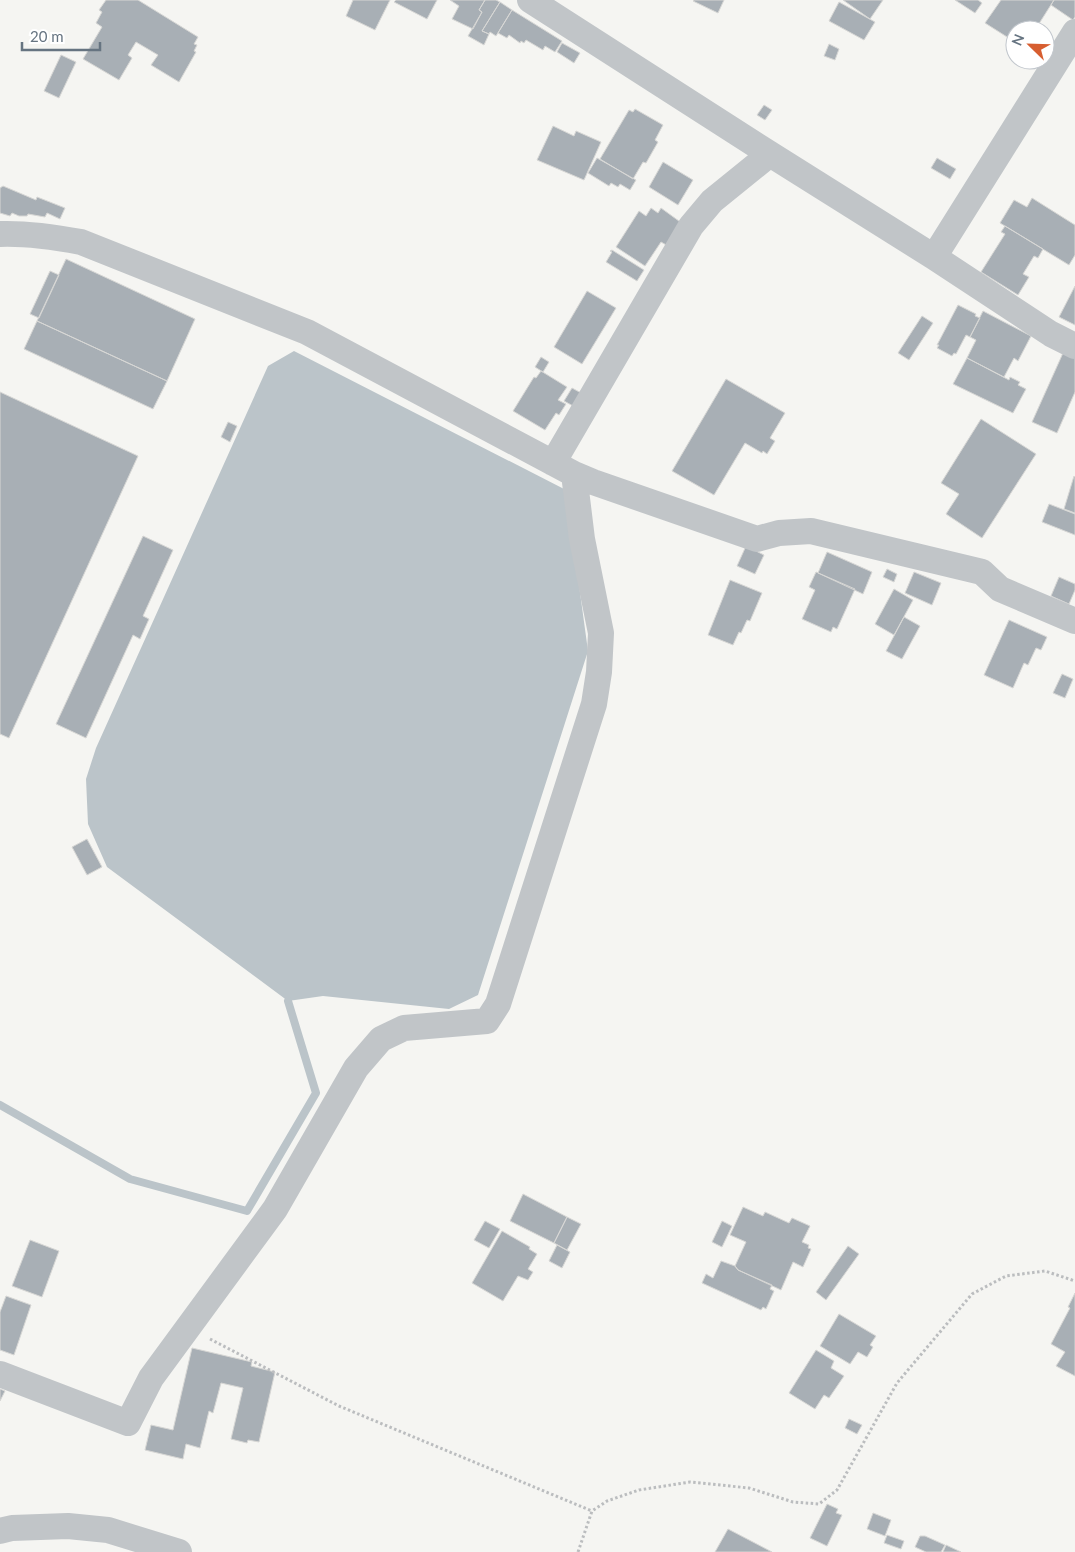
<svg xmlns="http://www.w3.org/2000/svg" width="1075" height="1552" font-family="Lato,sans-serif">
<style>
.water{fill:#bbc4c9}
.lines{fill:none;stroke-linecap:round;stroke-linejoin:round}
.stream{stroke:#bbc4c9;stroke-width:8}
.building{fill:#a8afb5;stroke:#d7d7d5}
.path{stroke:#bbbdbf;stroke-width:3;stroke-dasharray:2.5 2.5;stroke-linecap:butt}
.minor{stroke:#c1c5c8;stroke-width:26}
</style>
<rect width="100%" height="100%" fill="#f5f5f2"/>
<!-- water -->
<path class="water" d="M294,351L566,490L588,651L478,995L449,1009L323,996L288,1001L107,867L88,824L86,779L96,748L268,366Z"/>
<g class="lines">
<!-- stream -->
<path class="stream" d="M0,1105L130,1179L247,1211L316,1093L288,1001"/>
</g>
<!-- building -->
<path class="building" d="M106,0H138L198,37L194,44L197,45L194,51L196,52L179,82L151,65L158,55L136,42L128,55L132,58L119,80L83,59L102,27L96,23L102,12L99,10Z
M353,0H390L375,30L346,16Z
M396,0H437L427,19L394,2Z
M450,0H485L479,10L482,12L473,29L452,19L459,6Z
M485,0H496L500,2L482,31L489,34L484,45L468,36L482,12L479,10Z
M694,0H724L718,13L693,1Z
M843,0H883L870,19Z
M955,0H978L982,3L975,13Z
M1001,0H1054L1035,30H1015V42L985,23Z
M1054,0H1075V17L1073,20L1051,5Z
M500,2L512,10L496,36L490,32L489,34L482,31Z
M839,2L875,22L864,40L829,21Z
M512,10L562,41L555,52L545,46L543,50L526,40L524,43L521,41L520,43L509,35L507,38L498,33Z
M562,43L580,53L574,63L557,52Z
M829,44L839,49L835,60L824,56Z
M61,55L76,62L59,98L44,91Z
M764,105L772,110L765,120L757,115Z
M635,109L663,125L655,140L658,142L646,163L643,162L633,179L600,159L629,110L633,112Z
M553,126L574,136L576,131L601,142L584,180L537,160Z
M597,158L636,180L630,190L620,184L618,187L611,183L609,186L588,173Z
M937,158L956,169L950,179L931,168Z
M663,162L693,180L678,205L649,187Z
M3,186L36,200L37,197L65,208L60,219L47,213L45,217L28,214L27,216H19L12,213L10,216L0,213V188Z
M1032,198L1075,225V255L1069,265L1000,223L1014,200L1027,207Z
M651,208L658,213L661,208L683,224L668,246L661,242L645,266L616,247L639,211L646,216Z
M1005,226L1043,249L1038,258L1034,256L1023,274L1029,277L1018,295L981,272L1005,234L1001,232Z
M612,250L644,270L637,281L606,262L612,252L610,251Z
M66,259L195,319L167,381L37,321Z
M50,271L59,275L39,318L30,314Z
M1075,286V325L1059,317Z
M587,291L616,308L582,364L554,347Z
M958,305L976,314L975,316L980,318L970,337L966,335L956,354L954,353L952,356L937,348L939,345H937Z
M983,311L1031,336L1018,361L1014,358L1004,377L967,358L976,340L970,337Z
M922,316L933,323L909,360L898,353Z
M37,321L167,381L153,409L24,349Z
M1063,353L1075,358V392L1057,433L1032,422Z
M541,357L549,362L543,372L535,367Z
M967,358L1009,380L1010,377L1020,382L1018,385L1026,389L1013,413L953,384Z
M541,371L567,387L558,400L566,404L559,415L556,413L545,430L513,411L534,377L536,378Z
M726,379L785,413L770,438L775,441L767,454L763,451L762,453L745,443L714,495L672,471Z
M572,388L583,394L575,407L564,401Z
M0,392L138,456L9,738L0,734Z
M981,419L1036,454L982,538L946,514L959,494L941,483Z
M228,422L237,426L230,442L221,437Z
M1074,476L1075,477V513L1064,509Z
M1049,504L1075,514V535L1042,522Z
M143,536L173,550L143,616L149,619L140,639L133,635L86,738L56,724Z
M746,546L764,555L755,574L737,566Z
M827,552L872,572L863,594L818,573Z
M887,569L897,574L894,582L883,577Z
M816,572L855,589L837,629L833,627L831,632L802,619L815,590L809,587Z
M914,572L941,583L932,605L905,593Z
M1059,577L1075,584V590L1069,604L1051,596Z
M730,580L762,593L750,621L747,620L741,633L739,632L733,645L708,635Z
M894,589L913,600L894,635L875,624Z
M904,617L920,626L902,659L886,651Z
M1009,620L1047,637L1041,650L1036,648L1028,665L1024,663L1013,688L984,675Z
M1062,674L1073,679L1065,698L1053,693Z
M87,839L102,867L87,875L72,847Z
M523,1194L567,1217L554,1243L510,1221Z
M743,1207L763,1216L765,1212L789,1223L792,1218L810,1226L802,1242L809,1245L808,1248L811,1249L803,1267L793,1262L781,1290L738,1270L735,1266L746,1242L730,1235Z
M567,1217L581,1224L567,1250L554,1243Z
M485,1221L500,1229L489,1248L474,1240Z
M722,1221L732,1226L722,1247L712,1242Z
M502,1231L530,1247L529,1249L537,1254L528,1269L533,1272L528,1280L518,1276L503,1301L472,1283Z
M30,1240L59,1251L42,1297L12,1286Z
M557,1245L570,1252L562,1268L549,1261Z
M848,1246L859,1254L826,1300L816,1292Z
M721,1261L735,1266L738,1270L772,1285L770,1289L774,1291L766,1309L763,1307L761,1310L702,1283L706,1274L713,1278Z
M1075,1293V1376L1056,1366L1065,1352L1051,1344L1070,1308L1068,1307Z
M6,1296L31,1305L14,1355L0,1350V1312Z
M839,1314L876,1336L870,1345L873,1347L867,1357L858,1352L850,1364L820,1346Z
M192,1348L252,1362L251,1366L275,1372L259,1442L248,1440L247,1443L231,1439L243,1388L221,1383L213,1413L209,1411L200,1448L186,1444L183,1459L145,1450L151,1425L173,1430Z
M816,1350L834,1361L831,1368L844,1376L829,1398L824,1395L815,1409L789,1393Z
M0,1389L5,1391L0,1401Z
M849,1419L862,1425L857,1434L845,1428Z
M827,1504L838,1509L836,1513L842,1515L827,1546L810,1538Z
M873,1513L891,1520L885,1536L867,1529Z
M728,1529L772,1552H715Z
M887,1535L904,1541L901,1549L884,1543Z
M920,1536H925L945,1545L941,1552H926L915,1547Z
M946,1545L961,1552H943Z"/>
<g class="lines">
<!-- path -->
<path class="path" d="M210,1339L339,1406L592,1511
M578,1552L592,1511L607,1501L639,1490L690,1482L749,1488L793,1502L819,1504L837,1490L897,1383L972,1294L1006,1276L1045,1271L1075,1281"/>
<!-- minor -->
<path class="minor" d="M530,0L770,154L934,257L1051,334L1075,346
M0,234C28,233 54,237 81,242L307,332L574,474L593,482L757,539L779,533L811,531L982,572L1000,589L1075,621
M934,257L1075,32
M553,463L691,226L712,201L770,154
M0,1374L128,1423L151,1378L275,1209L356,1068L381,1039L404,1028L487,1021L498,1004L594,704L599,672L601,633L582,539L574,474
M0,1531L12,1528L68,1526L108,1530L179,1552"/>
</g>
<!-- north arrow -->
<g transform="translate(1030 45) rotate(293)"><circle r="24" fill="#ffffff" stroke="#c2c7cd"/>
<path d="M0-4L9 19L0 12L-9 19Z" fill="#d75e30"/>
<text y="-8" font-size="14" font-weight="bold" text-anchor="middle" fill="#667481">N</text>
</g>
<!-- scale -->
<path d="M22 42v8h78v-8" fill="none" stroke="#667481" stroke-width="2.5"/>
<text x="30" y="42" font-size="15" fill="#667481" stroke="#ffffff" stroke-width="4" paint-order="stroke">20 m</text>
</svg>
